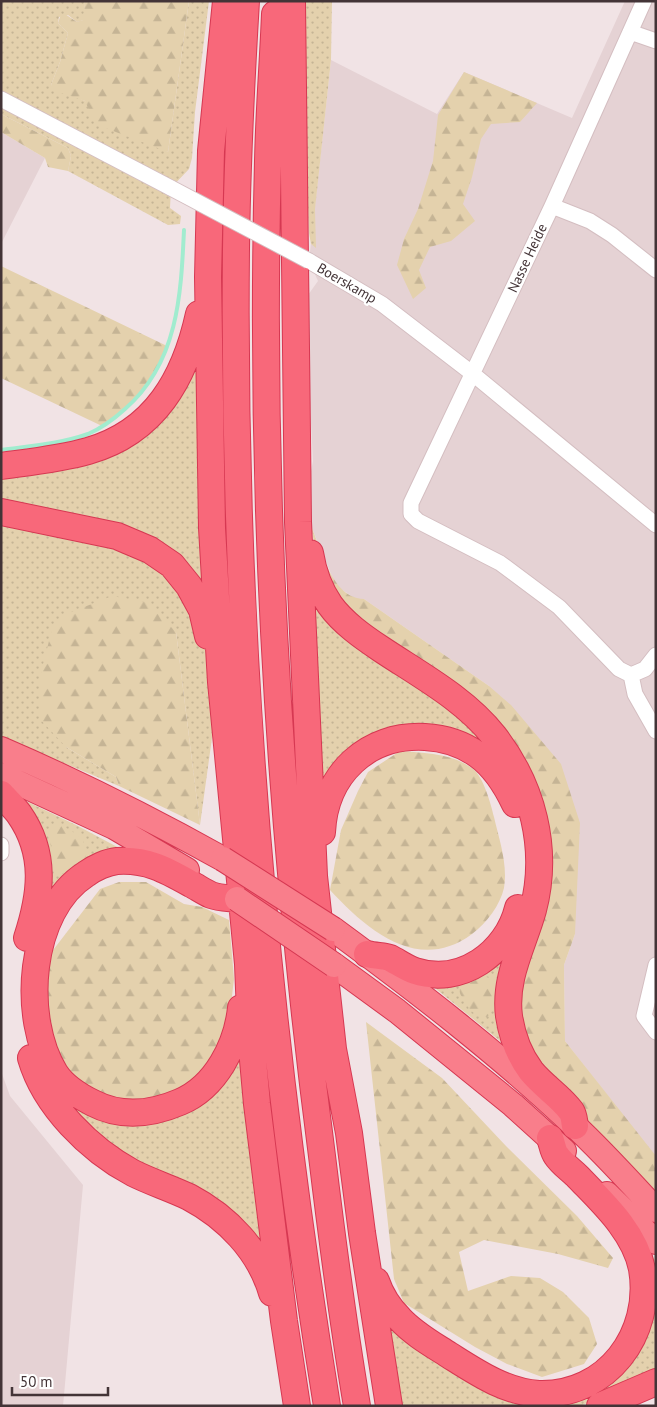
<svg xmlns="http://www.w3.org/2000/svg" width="657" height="1407" font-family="'PT Sans',sans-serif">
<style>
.residential{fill:#e5d2d4}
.grass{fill:url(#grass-dots)}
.forest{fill:url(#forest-firs)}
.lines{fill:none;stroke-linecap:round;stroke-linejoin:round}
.stream{stroke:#a1eccf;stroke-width:4}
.minor-casing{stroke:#d4bec1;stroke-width:17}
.trunk-casing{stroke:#d63852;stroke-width:26}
.motorway-casing{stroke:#d63852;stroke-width:28}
.minor{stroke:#fff;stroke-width:15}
.trunk{stroke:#f97e8b;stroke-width:24}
.motorway{stroke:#f8687a;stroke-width:26}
.minor-bridge-casing{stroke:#d4bec1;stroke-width:17;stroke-linecap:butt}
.trunk-bridge-casing{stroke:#d63852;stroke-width:26;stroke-linecap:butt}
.minor-bridge{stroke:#fff;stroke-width:15}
.trunk-bridge{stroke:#f97e8b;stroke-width:24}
.labels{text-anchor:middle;stroke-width:4.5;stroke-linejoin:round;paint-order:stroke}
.street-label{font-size:14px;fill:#433437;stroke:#fff}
</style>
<defs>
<pattern id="grass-dots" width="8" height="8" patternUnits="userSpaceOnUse" patternTransform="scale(1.25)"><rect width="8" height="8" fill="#e4d1ad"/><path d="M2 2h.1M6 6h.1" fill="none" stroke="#c5b495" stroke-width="1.8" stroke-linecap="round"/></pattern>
<pattern id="forest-firs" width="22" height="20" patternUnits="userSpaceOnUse" patternTransform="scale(1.25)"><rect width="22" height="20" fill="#e4d1ad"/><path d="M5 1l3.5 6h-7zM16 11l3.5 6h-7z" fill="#c5b495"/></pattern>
</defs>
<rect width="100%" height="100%" fill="#f1e3e5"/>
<!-- residential -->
<path class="residential" d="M625,1H656V1158L565,1041L564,965L575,934L489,686L364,599H356L341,589L334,581L311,526L308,501L309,481L313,461L307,348L308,295L318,281L309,261L331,60L437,114L464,72L572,118Z
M1,132L45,158L1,244Z
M1,1071L10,1096L83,1185L63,1406H1Z"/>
<!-- grass -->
<path class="grass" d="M1,1H85L84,20L77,22L68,15L59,17L58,23L68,33L60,62L51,85L85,101L168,152L189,1H209L195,112L192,158L189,169L171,188L170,208L181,216L180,224L168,225L68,171L71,156L68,148L1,114Z
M301,1H332L331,60L315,209L316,248L311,244L309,233L304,102Z
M198,351L207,601L187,573L1,506V477L89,462Z
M1,522L135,550L165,567L204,635L215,716L200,825L176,632L66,747L116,777L119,786L1,737Z
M309,582L491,746L421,731L322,795Z
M28,802L76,825L123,850L39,926L24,807Z
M505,952L510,1049L430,984Z
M240,1056L269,1266L75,1115L71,1103Z
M644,1246L656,1261V1376L647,1378L580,1406H397L382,1309L524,1400L613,1376Z"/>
<!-- forest -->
<path class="forest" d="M85,1H189L168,152L95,124L85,101L55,91L51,85L60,62L68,33L58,23L61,14H65L77,22L83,20Z
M464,72L537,103L520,122L491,124L481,139L472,177L463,204L475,221L451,241L430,247L419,270L426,288L413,299L397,265L404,239L418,209L433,161L438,115Z
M1,114L68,148L71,156L68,171L48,167L45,158L1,132Z
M1,266L167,346C159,380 134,401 108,423L102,426L1,378Z
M311,526C322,551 332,598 364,599L489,686L511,705L561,764L580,823L575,934L564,965L565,1041L656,1156V1196L588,1122L529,1050L517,1009L540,910L515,756L356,624L318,564Z
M112,596L146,602L176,632L200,825L119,786L116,777L66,747L39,718V681L52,629L69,613Z
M400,751C424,753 452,753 473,769C483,776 491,804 494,817C499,839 508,864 504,888C500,905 487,923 472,934C418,974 367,930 330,890L341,830L358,791L368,772Z
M59,825C75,831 91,841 85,860L60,875L51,865L49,856L51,846L48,836L50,828Z
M119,882H146L184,904L202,907L229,920L234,979L227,1038L206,1072L180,1095L139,1106L107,1100L78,1085L57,1055L47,1013V958L100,889Z
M482,976L494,979C496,990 497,1010 487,1017C474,1016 470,1011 464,1000C461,995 459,994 460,989Z
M366,1022L442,1078L506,1146L577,1216L613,1258L608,1268L558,1254L484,1240L459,1252L468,1291L511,1276L540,1278L563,1292L589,1318L597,1344L584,1364L542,1377L507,1364L475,1347L404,1303L394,1279Z"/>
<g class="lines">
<!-- stream -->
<path class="stream" d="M1,450C30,446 60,444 88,434C102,428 114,419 125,409C178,363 181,295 184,230"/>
<defs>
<path id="minor" d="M644,1L552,206L411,503V514L418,521L500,563L559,607L619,669L631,675L645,669L656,655
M630,32L656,41
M1,99L171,188
M552,206L590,221L612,235L656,270
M309,261L382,304L473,374L656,525
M631,675L635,694L656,731
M1,845V853
M656,965L644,1016L656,1032"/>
<path id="trunk" d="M1,749C78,782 151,819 223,859
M1,775L114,827L187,870
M333,929C416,990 499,1054 574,1125C603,1152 629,1181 656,1210
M334,965L397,1011L513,1105L564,1151
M607,1194L656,1242"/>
<path id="motorway" d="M226,1L211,151L208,277L212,528L221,682L248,964L251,1038L257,1104L284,1321L297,1406
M246,1C241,84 237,166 236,249C232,635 265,1025 327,1406
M292,1L298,522L314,876L333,1049L349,1133L362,1233L389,1406
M275,14C273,63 269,112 268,161C259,494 279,826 322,1156C332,1239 343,1323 357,1406
M1,466C30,462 60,459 88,451C155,432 185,378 199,314
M1,512L117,536L150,550L172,565L189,586L202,610L208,636
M310,553C313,572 319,589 330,605C343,623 363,637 381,649C420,675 465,699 494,736C533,786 549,849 533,910C523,946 504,978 509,1016C512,1036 519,1055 531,1071C543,1086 560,1096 571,1111C574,1115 574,1121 575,1126
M1,794C7,801 14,807 19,814C47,854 41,895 27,938
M322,832C325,774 367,734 425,737C443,738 463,744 478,755C495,767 506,785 515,804
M237,899C229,898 219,898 211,895C204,892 197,887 191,884C166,870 147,859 117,861C107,862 94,868 86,874C28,911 21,1018 55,1073C64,1087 79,1096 93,1103C122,1118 152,1114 180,1102C216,1087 237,1045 241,1008
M367,954C374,956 384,956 390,958C398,962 406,968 415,971C461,986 507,953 518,908
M31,1058C45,1106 90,1150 133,1173C151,1182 170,1188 189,1197C227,1217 260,1251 272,1293
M376,1281C381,1296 389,1308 400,1319C414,1334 432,1344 449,1355C476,1372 505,1392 539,1394C607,1396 653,1334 642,1269C635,1232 602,1202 578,1177C571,1170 561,1163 556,1155C553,1151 552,1143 550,1138
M600,1406L656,1382"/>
</defs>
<!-- minor casing -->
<use href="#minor" class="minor-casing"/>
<!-- trunk casing -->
<use href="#trunk" class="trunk-casing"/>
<!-- motorway casing -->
<use href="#motorway" class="motorway-casing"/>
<!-- minor -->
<use href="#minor" class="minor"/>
<!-- trunk -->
<use href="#trunk" class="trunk"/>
<!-- motorway -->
<use href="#motorway" class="motorway"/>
<defs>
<path id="minor-bridge" d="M171,188L309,261"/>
<path id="trunk-bridge" d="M223,859L333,929
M237,899L334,965"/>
</defs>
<!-- minor-bridge casing -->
<use href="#minor-bridge" class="minor-bridge-casing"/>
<!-- trunk-bridge casing -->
<use href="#trunk-bridge" class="trunk-bridge-casing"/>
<!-- minor-bridge -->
<use href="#minor-bridge" class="minor-bridge"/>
<!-- trunk-bridge -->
<use href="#trunk-bridge" class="trunk-bridge"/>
</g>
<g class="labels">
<!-- street labels -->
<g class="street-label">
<text transform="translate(527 258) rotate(-65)" y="5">Nasse Heide</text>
<text transform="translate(347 283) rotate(30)" y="5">Boerskamp</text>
</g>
</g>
<!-- border -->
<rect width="657" height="1407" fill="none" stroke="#433437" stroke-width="5"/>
<!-- scale -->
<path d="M12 1387v8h96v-8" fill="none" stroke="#433437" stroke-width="2.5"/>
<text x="20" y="1387" font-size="15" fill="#433437" stroke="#ffffff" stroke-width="4" paint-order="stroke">50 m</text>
</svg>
